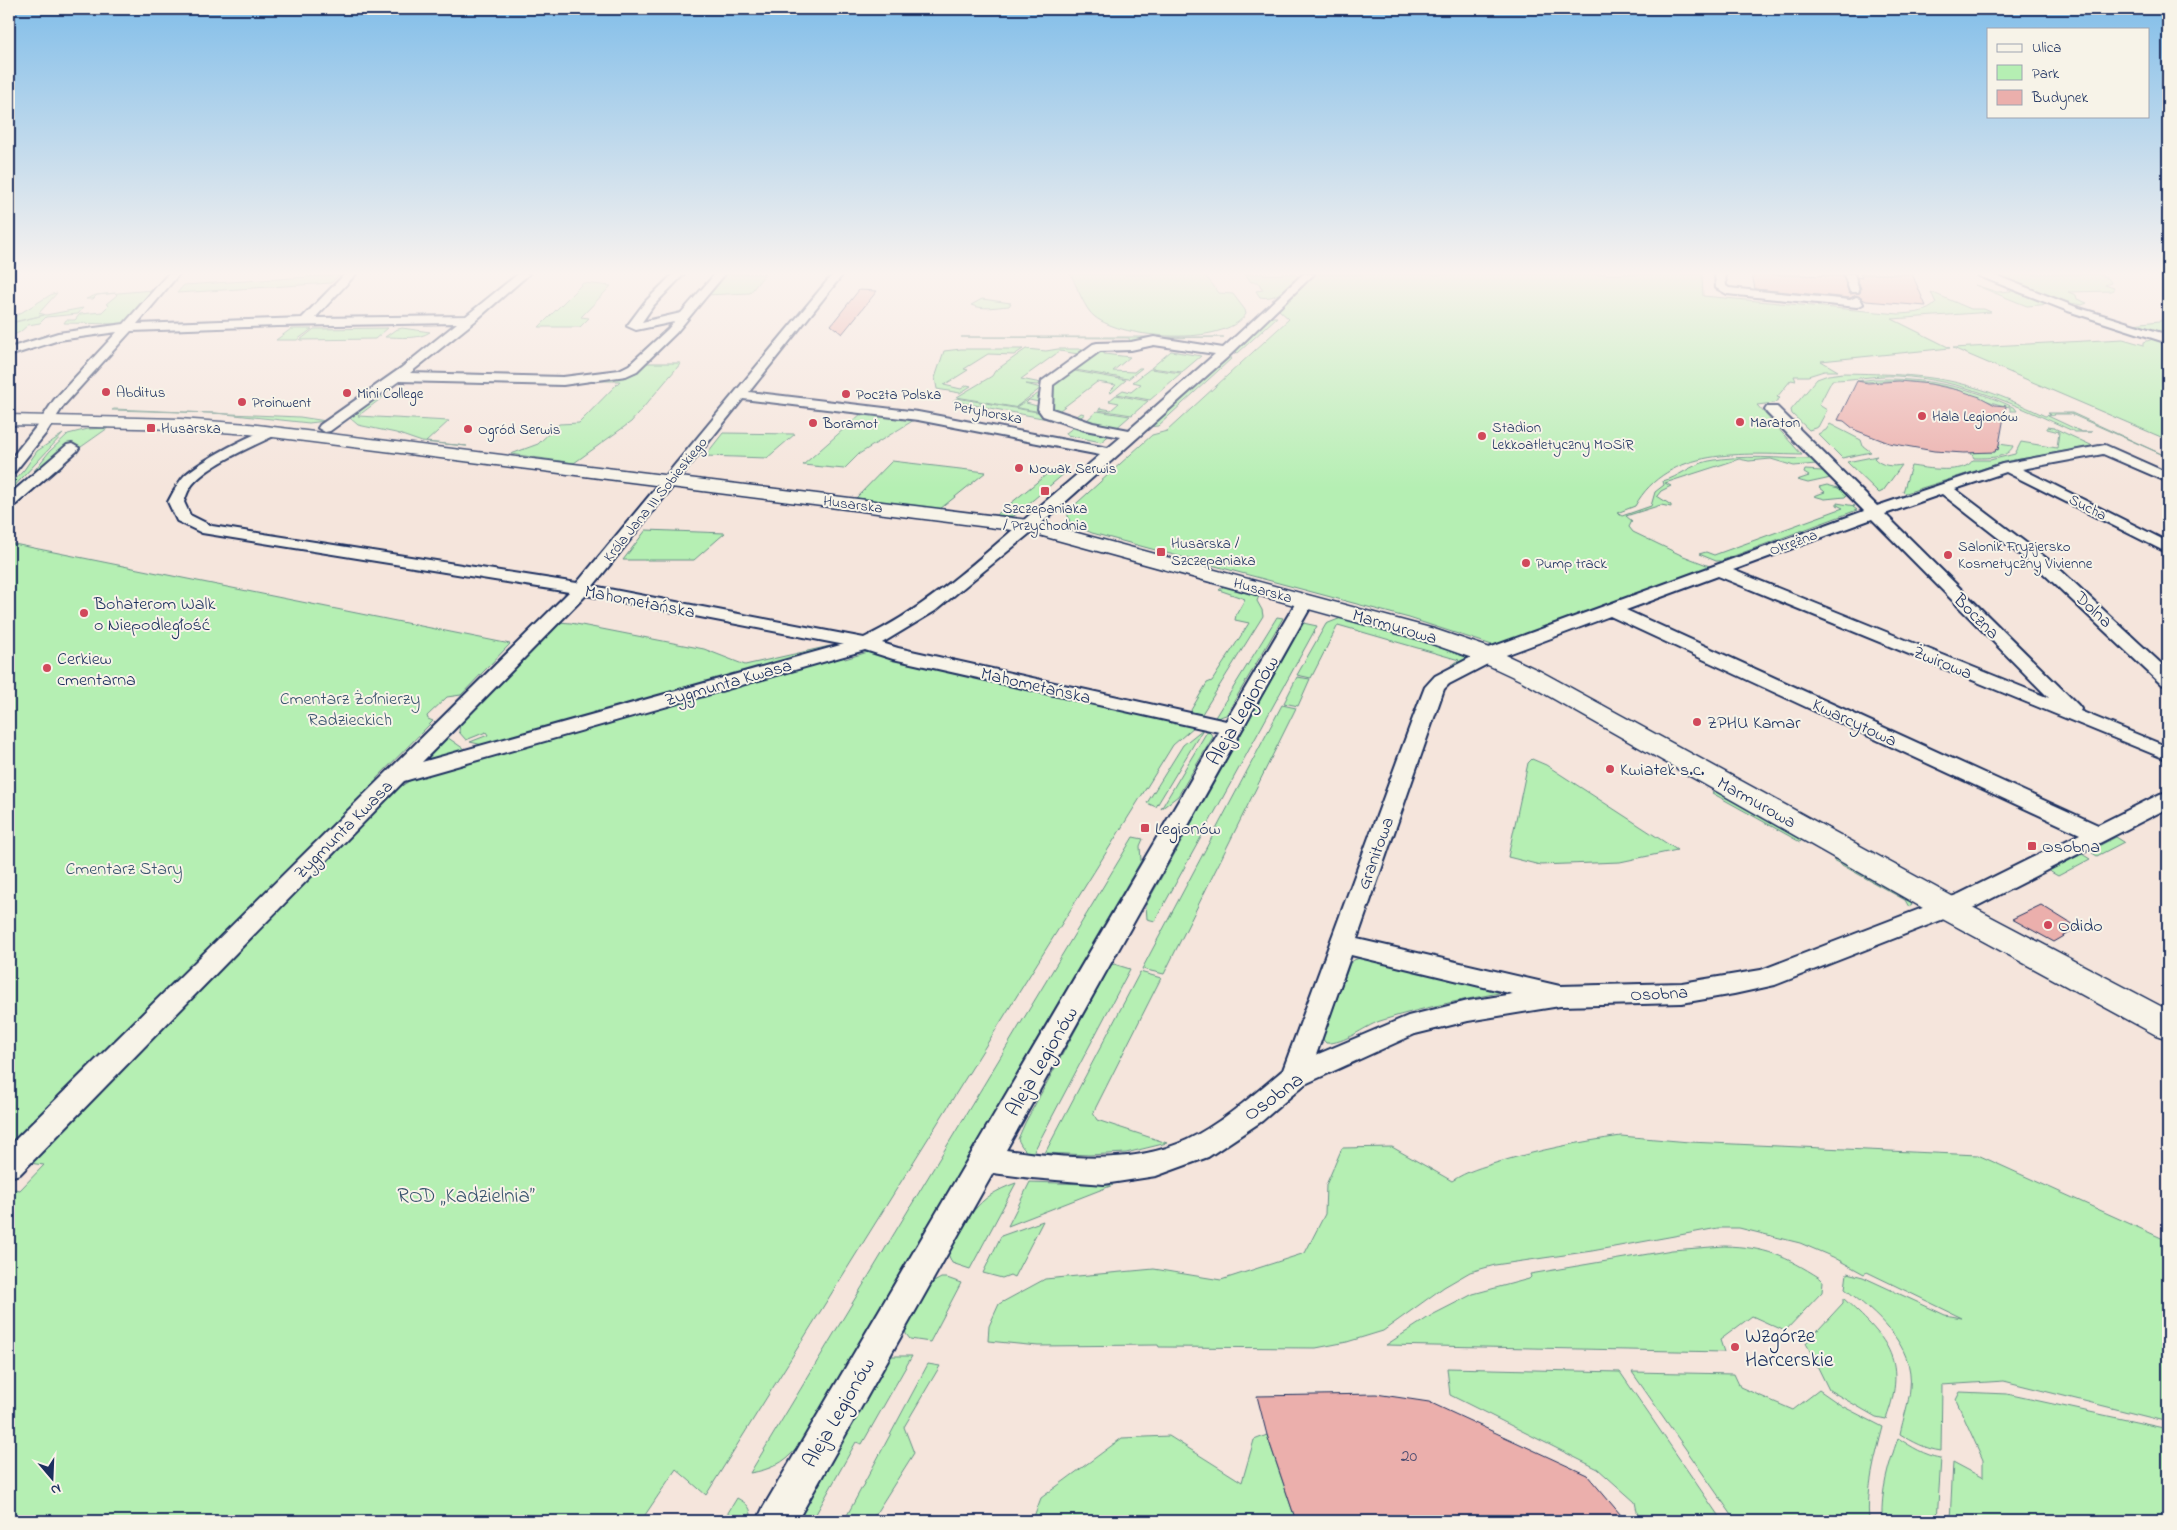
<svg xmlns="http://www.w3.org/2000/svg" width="2177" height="1530" font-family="'Indie Flower',sans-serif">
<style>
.green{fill:#b5efb3;stroke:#688f88}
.building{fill:#ebafac;stroke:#1b2f5e}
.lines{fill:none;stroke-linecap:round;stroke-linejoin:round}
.minor-casing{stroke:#1b2f5e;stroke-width:4}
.major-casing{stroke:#1b2f5e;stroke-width:3}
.minor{fill:#f7f3e8;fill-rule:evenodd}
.major{fill:#f7f3e8;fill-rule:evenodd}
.poi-dot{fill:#d1495b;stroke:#f7f3e8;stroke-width:2}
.labels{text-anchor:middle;stroke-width:4;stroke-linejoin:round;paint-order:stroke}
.far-poi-label{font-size:15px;fill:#1b2f5e;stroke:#f7f3e8;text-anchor:start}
.far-street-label{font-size:15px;fill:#1b2f5e;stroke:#f7f3e8}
.street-label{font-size:18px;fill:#1b2f5e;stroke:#f7f3e8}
.poi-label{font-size:18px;fill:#1b2f5e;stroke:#f7f3e8;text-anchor:start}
.park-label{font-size:18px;fill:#3a556f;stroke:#f7f3e8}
.near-number-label{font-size:18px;fill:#4f4f72}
.near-street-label{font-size:21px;fill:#1b2f5e;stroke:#f7f3e8}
.near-park-label{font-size:21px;fill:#3a556f;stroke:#f7f3e8}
.near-poi-label{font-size:21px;fill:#1b2f5e;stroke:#f7f3e8;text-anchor:start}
</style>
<rect width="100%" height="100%" fill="#f5e5dc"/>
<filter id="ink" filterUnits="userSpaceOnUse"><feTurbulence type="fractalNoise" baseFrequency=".02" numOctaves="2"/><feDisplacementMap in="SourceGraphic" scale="10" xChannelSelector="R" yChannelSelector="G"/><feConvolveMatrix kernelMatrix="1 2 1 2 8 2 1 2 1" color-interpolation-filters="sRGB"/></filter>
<g filter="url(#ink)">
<!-- green -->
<path class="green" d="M724,274H765L750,293L705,295Z
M1071,274H1207H1204L1219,293L1233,294L1245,310L1246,314C1224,347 1123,339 1095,317C1085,310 1076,285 1071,274Z
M1245,274H1295L1298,276C1287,289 1276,300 1260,297L1256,291L1263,290L1258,282H1251Z
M1315,274H1702L1703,296L1899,314C1912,313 1927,313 1936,303L1931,292L1971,309H1984L1991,312L1892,319L1950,348L1821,361L1838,371H1824L1808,376H1794L1796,381L1791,380L1777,397L1780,398L1774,403L1757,405L1802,455C1744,454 1668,446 1635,506L1617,513L1622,516L1651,506L1655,492L1664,485L1663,481C1679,477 1690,465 1709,461C1743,454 1780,459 1814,459L1816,464L1794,466L1771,459L1749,461L1739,459L1665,483L1671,486L1661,491L1657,496L1671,505V507L1661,505L1626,516L1632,521L1629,527L1633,532L1681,555L1712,567L1495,646L1409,618L1092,533L1070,523L1067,512L1152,435L1167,431L1289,319L1279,310Z
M1994,274H2099L2109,279L2111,283L2105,285L2114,288L2112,291L2068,292L2076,295L2077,299L2087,303L2082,305L2071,303Z
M339,275L331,283L177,293L184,285Z
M583,283L611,286L581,317L589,318L580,327H539Z
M1975,285L1997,292L2012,291L2051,304L2027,306Z
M152,290L123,324L64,323L66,320H75L80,314L102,312L109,305L106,304L117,295L115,293L97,295L93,299H86L96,295Z
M57,293L39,313L46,315L83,308L78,314L46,317L40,323L28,325L20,332L9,337V328L16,322L44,315L13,322L9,325V320L52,294Z
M982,299L1011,303L1009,306C995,307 983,310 971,305Z
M1271,317H1277L1238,353L1232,352Z
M2168,320V334L2133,324Z
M388,328L375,339L300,340L314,329Z
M402,328L430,332C418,340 400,337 385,337L395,330Z
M291,329H312L297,340H276Z
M961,337H1224L1156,338L1130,344L1129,338Z
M2156,338L2168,342V440L1953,348L2123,339L2144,345V342Z
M961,349H1023L1014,355L988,354L964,369L968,370L944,385L961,389L967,385L971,386L960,393L937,389L935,378L944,351Z
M1026,349L1046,351L1058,349H1085L1080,356L1078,354L1060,351L1021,379L1041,383L1037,385L1026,384L1041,388L1016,407L1041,392L1040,397L1036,398L1040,399L1039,402L1029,400L1026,403L1037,406L1041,412L957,397L992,376L995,371Z
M1096,350L1104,351V354L1130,357L1113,371L1134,372L1139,368H1142L1128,379L1070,369L1091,354H1098L1092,353Z
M1171,351L1201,356L1182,372L1151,368Z
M1226,357L1232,358L1158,426L1147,427Z
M645,363H681L631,422L574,463L511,454L538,444L559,424L579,423L620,381H583Z
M1150,369L1181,373L1150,400L1117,394L1123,390L1131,392L1141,384L1133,382Z
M1069,370L1126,380L1111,393L1109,392L1116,385L1097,382L1056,413L1076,417L1081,413L1085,414L1078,419L1052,413L1051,383Z
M1843,373C1886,374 1931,374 1973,387C1998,394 2022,405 2045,416L2050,415L2048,413H2072L2168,457L2071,414H2054L2055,415L2048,416L2082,432H2092H2075C2014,404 1965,380 1897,376C1874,375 1853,380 1832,380L1819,405L1827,410L1818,427L1809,430L1792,414L1791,410L1817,379L1828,375Z
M1874,379C1924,378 1970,386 2015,408L2017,411H2010V407C1986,403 1963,389 1937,385C1924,383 1911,381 1899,381C1884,380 1871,383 1857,381Z
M378,395L383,397L358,416L449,421L426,442L467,446L422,442L396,433L358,425L350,418L371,403L368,402Z
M1116,395L1148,401L1132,415L1099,410L1100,408L1111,410L1119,403L1109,401Z
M957,398L1043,413L1063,422L953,401Z
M114,409L300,417L326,421L309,423L216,413L112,410Z
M1097,411L1130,416L1114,430L1091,425L1086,421Z
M862,413L914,420L859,454L844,469L803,465Z
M1830,424L1861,440L1863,446L1871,452L1842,458L1818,434L1826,430Z
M1074,427H1080L1112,433L1101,442L1067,435L1066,433Z
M2047,427L2054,428L2093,446L2004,462L1906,493L1903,492L1911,466C1926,468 1964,475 1973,460H1990L2015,454L2021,442L2057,448L2059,432L2047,429Z
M108,428L81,447L67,448L13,493L30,476L49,452L68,434L88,429Z
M723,433L795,434L767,458L705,456Z
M63,434L9,492V486L24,470L37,451Z
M1999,444L2013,446C2008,459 1985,458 1974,458L1971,453L1998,449Z
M1877,456L1874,458C1881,466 1892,467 1902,465L1883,491L1879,493L1847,462Z
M892,461L986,472L940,509L856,498Z
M1052,470L1065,473L1014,516H995Z
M1805,470L1822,471L1831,478L1808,483L1797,480L1809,476L1804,473Z
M1827,485L1842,489L1847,495L1845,497L1825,499L1814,496L1825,492L1819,487Z
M1837,503L1855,506L1853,507L1857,510L1723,560L1726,561H1716L1699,554L1706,552L1714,555L1843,508L1837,505Z
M646,530L725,533L694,560H623Z
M9,543L510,644L461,695L447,697L427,716L428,719L433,721L376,779H380L9,1154Z
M1224,586L1259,596L1257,601L1262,610L1263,616L1200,717L1193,715L1191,710L1207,683L1212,681L1249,623L1235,620L1236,615L1245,599L1219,590Z
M1277,617L1283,618L1226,715L1214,719Z
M1341,618L1422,641L1470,658L1451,670L1447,669L1459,660L1338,625L1311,678L1297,675L1326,624Z
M558,622L571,623L704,649L745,665L830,646V648L487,746L470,742L488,735L486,732L466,740L459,732L460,723Z
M1303,623L1317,626L1155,921L1147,919L1146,905Z
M868,652L1195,726L1173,745L1165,758L706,1495L676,1469L641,1521H9V1188L20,1190L44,1165L29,1163L381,799L414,778L843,656L845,659Z
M1297,677L1310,679L1298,706L1284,703Z
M1282,705L1296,708L1164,974L1142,969Z
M1203,729L1156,807L1147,803L1183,745Z
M1208,730L1213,737L1178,796L1161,809Z
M444,735L467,751L414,765Z
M1532,759L1546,765L1677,850L1620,862L1540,865L1508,857L1528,763Z
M1715,791L1802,840L1800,842L1712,793Z
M1133,837L1143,839L1140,846L1141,861L797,1448C784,1463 770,1470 750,1473Z
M2116,837L2124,842L2097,856L2089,851Z
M2082,854L2090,859L2058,876L2049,871Z
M1836,859L1904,896L1911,901L1912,905L1909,907L1905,900L1833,860Z
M1362,957L1504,990V992C1462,1000 1420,1008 1380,1021C1363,1027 1345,1044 1326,1043L1320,1036L1327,1026L1350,963L1354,960Z
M1114,964L1130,969L1032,1155C1025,1152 1021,1146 1018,1139L1025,1123L1111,965Z
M1140,972L1161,978L1093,1113L1097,1120L1167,1143L1126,1153L1089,1155L1045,1153Z
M1621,1136L1689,1142L1978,1155L2168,1241V1422L2004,1381L1942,1385L1941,1451C1926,1449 1913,1442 1900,1434C1903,1419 1909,1403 1910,1388C1915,1344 1875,1313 1845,1289L1847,1273L1863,1277L1945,1315L1962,1318L1867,1272L1864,1274L1833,1257L1800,1243L1739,1228H1718L1592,1251L1495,1265L1470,1272L1444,1287L1383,1331L1347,1342L1316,1348L1159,1347L1158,1345L1038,1346L988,1341L989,1326L999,1304L1045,1279L1154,1269L1221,1280L1305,1253L1325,1214L1326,1185L1342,1148L1392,1147L1452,1181C1467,1171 1482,1167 1499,1162C1539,1150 1579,1142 1621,1136Z
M1030,1182L1113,1185L1008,1226Z
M1016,1183L970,1269L952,1263L948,1254C968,1218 975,1197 1016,1183Z
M1043,1221L1014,1277L1010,1275L1002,1278L983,1273L1001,1236Z
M1724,1246C1766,1247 1785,1256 1820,1278L1823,1281L1822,1292L1785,1331L1752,1316L1720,1340L1724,1352L1386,1345L1432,1315L1473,1294L1529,1279L1531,1277L1530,1274L1672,1250Z
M941,1278H947L961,1283L930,1342L910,1339L906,1334L905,1329L932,1283Z
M1843,1298C1885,1337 1909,1358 1886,1419L1876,1417L1829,1390L1806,1343L1843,1303Z
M891,1356H912L862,1444L856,1442L812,1521H798Z
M928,1364L940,1366L904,1427L914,1453L871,1521H844Z
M1447,1368L1620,1372L1722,1521H1639L1635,1502L1598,1469L1450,1395Z
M1632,1372L1734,1374L1740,1387L1793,1410L1819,1390L1842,1406L1883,1427C1875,1458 1866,1489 1869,1521H1736Z
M1960,1392L2007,1394L2168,1429V1521H1950L1953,1462L1983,1478V1460L1956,1400Z
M1267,1435L1296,1521H1037L1033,1519L1041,1498L1122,1438L1169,1436L1242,1482L1254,1440Z
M1898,1438C1912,1447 1924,1455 1941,1458L1937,1521H1882C1881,1490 1888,1467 1898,1438Z
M737,1498C748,1504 752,1508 751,1521H723Z"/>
<!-- building -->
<path class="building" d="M1752,274L1843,276L1850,294L1860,293L1861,289L1857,277L1862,278L1860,274H1912L1926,306L1866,301L1856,295L1850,298L1755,289Z
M859,290L877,291L842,334L831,325Z
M1857,381L1868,383L1899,381L1930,384L1958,390L1980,397L1995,405L2006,406L1998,450L1996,449L1995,452L1964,453L1934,451L1889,443L1855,430L1844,421L1838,420Z
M2041,905L2078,928L2054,942L2012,919Z
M1376,1394L1429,1402L1587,1475L1626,1521H1296L1267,1435L1257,1396Z"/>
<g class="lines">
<defs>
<path id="minor" d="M168,274H179L137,324L302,318L345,274H356L315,318L466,316L518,274H529L475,321L410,373L563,377L619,370L629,365L668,329L674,322L636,330L627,326L645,302L673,274H684L653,306L642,322L681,313L715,274H725L676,333L637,371L626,376L563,385L399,381L330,431L325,432L318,428L320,425L401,368L457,323L278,326L131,331L64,405L46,433L14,473L9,474V461L36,427L54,400L117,332L59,340L9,356V348L58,333L124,324Z
M833,274H843L749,392L918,412L1108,448L1121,437L1085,430L1043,416L1038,409L1042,381L1093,344L1097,343L1131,342L1154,337L1223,348L1303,274H1314L1230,355L1035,529L935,611L882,643L898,648L1226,721L1299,597L1305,596L1311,597L1314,601L1006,1150C1065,1158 1131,1166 1187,1140C1222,1123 1253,1095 1283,1070L1413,718L1425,687L1435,676L1489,648L1864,511L1767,413L1765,410L1767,407H1777L1877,506L2002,464L2105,445L2168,473V482L2103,454L2022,469L2168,542V553L2006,472L1955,489L2054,564L2168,670V686L2161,684L2042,572L1942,494L1885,514L2078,705L2081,709L2080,711L2168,747V760L1718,576L1626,610L2098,825L2160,794L2168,792V808L1977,906L1775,985L1734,994L1682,1003L1560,1006L1468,1021L1415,1034L1305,1084L1262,1121L1208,1157L1156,1176L1104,1184L1032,1178L993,1173L797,1521H757L763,1508L1219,732L893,659L865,650L404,781L20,1174L9,1177V1146L569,592L202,533L177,521L168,502C173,493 177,484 184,476C196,464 262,426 276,429L278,432L276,435C253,446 203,467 190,488C187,492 186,497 184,502L190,515L212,526L577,583ZM1154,345L1215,354L1129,430L1093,423L1052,409L1053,385L1100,351L1131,350ZM743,399L918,420L1100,455C1069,482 1037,508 1007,535C962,574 918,612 864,638L593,586ZM1872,519L2049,698L1733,570ZM586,595L840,644H844L422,762ZM1610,616L2080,834L1959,894L1761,970L1682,983L1560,986L1357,939L1444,689L1449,684L1503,656ZM1351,955L1513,994L1468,1001L1408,1016L1316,1055Z
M1715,274H1725L1726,286L1729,288L1850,300L1856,297L1860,298L1863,304L1857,307L1727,294L1716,288Z
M1844,274H1854L1859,290L1858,292H1850Z
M1978,274H1992L2076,307L2168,335V343L2068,311L1979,276Z
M72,444L79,448L77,451L14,506L9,508V495L67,445Z"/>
<path id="major" d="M9,415L180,419L249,424L1029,520L1434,629L1493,649L1540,671L1959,900L2168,1010V1039L2156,1035L1937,916L1522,681L1475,659L1418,639L1028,532L249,434L180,429L9,425Z"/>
</defs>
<!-- minor casing -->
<use href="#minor" class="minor-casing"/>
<!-- major casing -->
<use href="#major" class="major-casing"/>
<!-- minor -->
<use href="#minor" class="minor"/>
<!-- major -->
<use href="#major" class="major"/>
</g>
</g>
<!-- sky -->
<linearGradient id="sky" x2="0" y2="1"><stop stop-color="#82bee9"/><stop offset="0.56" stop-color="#faf3ef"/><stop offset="1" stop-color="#faf3ef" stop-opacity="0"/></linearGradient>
<rect width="2177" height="488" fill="url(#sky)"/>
<!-- markers -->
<g class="poi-dot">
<circle cx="106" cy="392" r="5"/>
<circle cx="347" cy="393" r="5"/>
<circle cx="846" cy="394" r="5"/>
<circle cx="242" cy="402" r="5"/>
<circle cx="1922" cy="416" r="5"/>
<circle cx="1740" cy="422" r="5"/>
<circle cx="813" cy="423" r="5"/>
<rect x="146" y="423" width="10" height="10" rx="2.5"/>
<circle cx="468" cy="429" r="5"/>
<circle cx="1482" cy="436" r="5"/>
<circle cx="1019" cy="468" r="5"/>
<rect x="1040" y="486" width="10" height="10" rx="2.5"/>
<rect x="1156" y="547" width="10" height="10" rx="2.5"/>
<circle cx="1948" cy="555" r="5"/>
<circle cx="1526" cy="563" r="5"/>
<circle cx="84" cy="613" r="5"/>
<circle cx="47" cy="668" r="5"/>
<circle cx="1697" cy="722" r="5"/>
<circle cx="1610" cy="769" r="5"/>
<rect x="1140" y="823" width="10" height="10" rx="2.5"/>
<rect x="2027" y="841" width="10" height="10" rx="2.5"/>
<circle cx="2048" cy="925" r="5"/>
<circle cx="1735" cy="1347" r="5"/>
</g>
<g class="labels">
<!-- far-poi labels -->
<g class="far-poi-label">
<text x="116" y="397">Abditus</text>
<text x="357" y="398">Mini College</text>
<text x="856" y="399">Poczta Polska</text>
<text x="252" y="407">Proinwent</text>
<text x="1932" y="421">Hala Legionów</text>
<text x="1750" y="427">Maraton</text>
<text x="823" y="428">Boramot</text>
<text x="1492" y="432">Stadion<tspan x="1492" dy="17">Lekkoatletyczny MOSiR</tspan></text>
<text x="161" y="433">Husarska</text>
<text x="478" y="434">Ogród Serwis</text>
<text x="1029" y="473">Nowak Serwis</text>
<text x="1045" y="513" text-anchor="middle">Szczepaniaka<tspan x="1045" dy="17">/ Przychodnia</tspan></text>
<text x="1171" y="548">Husarska /<tspan x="1171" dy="17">Szczepaniaka</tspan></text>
<text x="1958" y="551">Salonik Fryzjersko<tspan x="1958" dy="17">Kosmetyczny Vivienne</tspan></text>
<text x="1536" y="568">Pump track</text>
</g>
<!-- far-street labels -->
<g class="far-street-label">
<text transform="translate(988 412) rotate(11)" y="5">Petyhorska</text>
<text transform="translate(655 499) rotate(-51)" y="5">Króla Jana III Sobieskiego</text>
<text transform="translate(853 504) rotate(7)" y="5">Husarska</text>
<text transform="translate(2088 507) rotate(27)" y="5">Sucha</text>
<text transform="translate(1793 542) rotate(-20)" y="5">Okrężna</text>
<text transform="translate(1263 590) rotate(15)" y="5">Husarska</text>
</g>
<!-- street labels -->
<g class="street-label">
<text transform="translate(640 601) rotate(11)" y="6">Mahometańska</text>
<text transform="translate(2094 609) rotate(43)" y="6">Dolna</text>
<text transform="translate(1977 616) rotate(45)" y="6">Boczna</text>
<text transform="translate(1395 626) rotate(16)" y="6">Marmurowa</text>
<text transform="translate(1943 662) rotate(22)" y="6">Żwirowa</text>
<text transform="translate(728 682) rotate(-16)" y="6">Zygmunta Kwasa</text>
<text transform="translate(1036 685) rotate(13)" y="6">Mahometańska</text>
<text transform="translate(1855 722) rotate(25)" y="6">Kwarcytowa</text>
<text transform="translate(1757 802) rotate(29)" y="6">Marmurowa</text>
<text transform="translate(343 829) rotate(-45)" y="6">Zygmunta Kwasa</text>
<text transform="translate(1375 853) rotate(-70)" y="6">Granitowa</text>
<text transform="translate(1659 993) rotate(-3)" y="6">Osobna</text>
</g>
<!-- poi labels -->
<g class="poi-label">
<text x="94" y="609">Bohaterom Walk<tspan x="94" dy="21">o Niepodległość</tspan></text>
<text x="57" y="664">Cerkiew<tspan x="57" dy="21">cmentarna</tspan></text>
<text x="1707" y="728">ZPHU Kamar</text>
<text x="1620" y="775">Kwiatek s.c.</text>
<text x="1155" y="834">Legionów</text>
<text x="2042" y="852">Osobna</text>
<text x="2058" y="931">Odido</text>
</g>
<!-- park labels -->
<g class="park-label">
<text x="350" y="704">Cmentarz Żołnierzy<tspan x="350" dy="21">Radzieckich</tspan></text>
<text x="124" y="874">Cmentarz Stary</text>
</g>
<!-- near-number labels -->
<g class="near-number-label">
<text x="1409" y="1461">20</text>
</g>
<!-- near-street labels -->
<g class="near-street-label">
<text transform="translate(1242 710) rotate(-60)" y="7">Aleja Legionów</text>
<text transform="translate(1041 1061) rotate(-60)" y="7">Aleja Legionów</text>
<text transform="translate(1273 1096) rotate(-36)" y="7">Osobna</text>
<text transform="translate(838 1412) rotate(-60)" y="7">Aleja Legionów</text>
</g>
<!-- near-park labels -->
<g class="near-park-label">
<text x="466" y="1202">ROD „Kadzielnia”</text>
</g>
<!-- near-poi labels -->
<g class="near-poi-label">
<text x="1745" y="1342">Wzgórze<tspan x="1745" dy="24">Harcerskie</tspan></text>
</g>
</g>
<!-- margin -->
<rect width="2177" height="1530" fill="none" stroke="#f7f3e8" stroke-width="30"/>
<rect x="15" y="15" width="2147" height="1500" fill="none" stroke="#1b2f5e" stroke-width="2" filter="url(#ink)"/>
<!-- legend -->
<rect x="1987" y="28" width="162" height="90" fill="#f7f3e8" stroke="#9fa5b1"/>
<rect x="1997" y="44" width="25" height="8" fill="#f7f3e8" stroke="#9fa5b1"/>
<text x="2032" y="52" font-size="15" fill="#1b2f5e">Ulica</text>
<rect x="1997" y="65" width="25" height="15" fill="#b5efb3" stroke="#9fa5b1"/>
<text x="2032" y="78" font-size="15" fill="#1b2f5e">Park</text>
<rect x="1997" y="90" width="25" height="15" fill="#ebafac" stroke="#9fa5b1"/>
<text x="2032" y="102" font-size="15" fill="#1b2f5e">Budynek</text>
<!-- north arrow -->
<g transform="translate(52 1478) rotate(161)" stroke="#f7f3e8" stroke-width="4" paint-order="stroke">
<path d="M0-4L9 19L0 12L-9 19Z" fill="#1b2f5e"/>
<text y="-8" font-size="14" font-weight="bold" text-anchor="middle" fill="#1b2f5e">N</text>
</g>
</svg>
